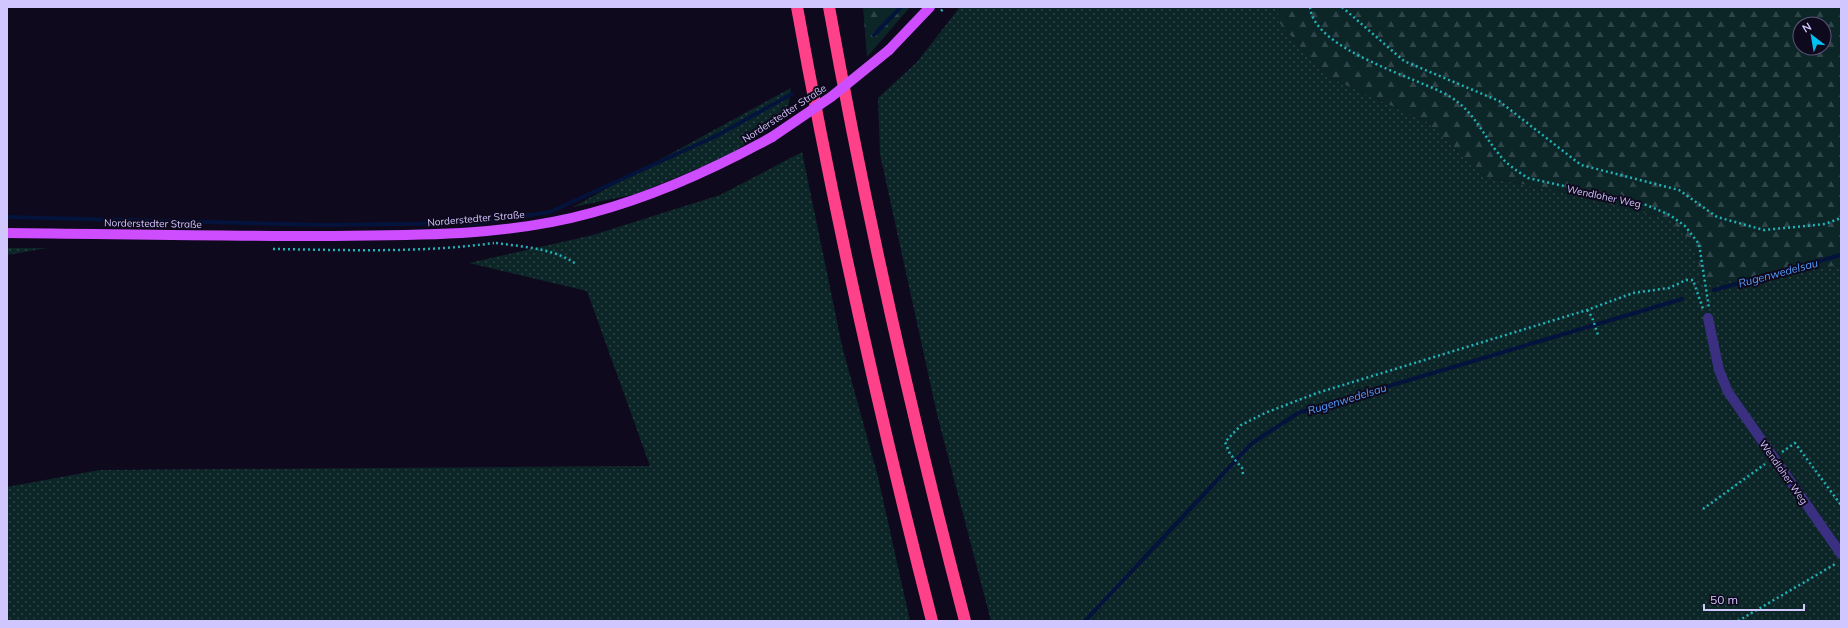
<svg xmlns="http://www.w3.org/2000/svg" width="1848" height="628" font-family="Mulish,sans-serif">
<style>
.grass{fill:url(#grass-dots)}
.forest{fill:url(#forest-firs);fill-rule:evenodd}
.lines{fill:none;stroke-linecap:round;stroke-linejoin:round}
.stream{stroke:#04133c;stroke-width:4}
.path{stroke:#20b3b8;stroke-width:2.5;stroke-dasharray:2 3;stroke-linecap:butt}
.minor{stroke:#3b2f81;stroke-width:10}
.major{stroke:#ce4dff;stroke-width:10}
.highway{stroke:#ff4189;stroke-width:12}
.major-bridge{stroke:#ce4dff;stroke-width:10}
.labels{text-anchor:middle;stroke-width:4;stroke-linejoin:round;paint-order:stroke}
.street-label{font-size:10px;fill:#d2c6ff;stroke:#0f091d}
.water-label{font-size:11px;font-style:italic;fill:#549fff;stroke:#0f091d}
</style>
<defs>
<pattern id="grass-dots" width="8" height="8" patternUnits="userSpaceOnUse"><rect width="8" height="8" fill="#0c2628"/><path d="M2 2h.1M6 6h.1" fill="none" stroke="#2e4448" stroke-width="1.8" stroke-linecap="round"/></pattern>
<pattern id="forest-firs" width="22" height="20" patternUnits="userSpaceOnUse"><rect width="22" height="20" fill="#0c2628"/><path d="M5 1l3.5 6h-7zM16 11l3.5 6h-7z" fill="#2e4448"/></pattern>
</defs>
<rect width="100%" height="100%" fill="#0f091d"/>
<!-- grass -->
<path class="grass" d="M960,7H1278V21L1326,76L1427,122L1484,177L1554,190L1669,219L1689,240L1698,260L1702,285L1841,265V621H991L937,414L880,154L878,98L917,62Z
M791,88L787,115L728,156L636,194L573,207Z
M802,152L842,346L878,477L910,621H7V487L100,470L650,466L587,291L469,263L593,235L720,195Z
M47,248L7,255V248Z"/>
<!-- forest -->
<path class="forest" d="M863,7H910L867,57Z
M1278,7H1841V265L1702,285L1698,260L1689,240L1669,219L1554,190L1484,177L1427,122L1326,76L1278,21ZM1800,24H1824V48H1800Z"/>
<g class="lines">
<!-- stream -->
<path class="stream" d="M874,35L901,7
M7,217L323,225L478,223L550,212L716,136L792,94
M1714,290L1841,255
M1085,621L1251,444L1298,413L1682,299"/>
<!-- path -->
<path class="path" d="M1310,7C1314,50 1416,77 1449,96C1474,111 1481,132 1498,153C1506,164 1517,171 1528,178L1644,204L1670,215L1685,226L1699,244L1709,308
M1342,7L1404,61L1499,101L1581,165L1679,190L1717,217L1764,230L1825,224L1841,218
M941,11L945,7
M496,243C524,247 553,248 576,264
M273,249C347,250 422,253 494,243
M1587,310L1592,317L1598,335
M1782,452L1795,443L1841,505
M1243,474L1242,468L1230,454L1225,442L1241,425L1265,413L1317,393L1587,310L1633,293L1669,288L1686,280H1693L1703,309
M1703,509L1765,464
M1738,621L1837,563"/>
<!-- minor -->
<path class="minor" d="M1708,318L1719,370L1728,392L1841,554"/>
<!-- major -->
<path class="major" d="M889,50L930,7
M7,233C112,234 217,236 322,236C412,235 504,237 591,213C655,196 714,169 772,137"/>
<!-- highway -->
<path class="highway" d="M797,7C834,213 880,418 932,621
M829,7C866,213 912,418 965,621"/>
<!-- major-bridge -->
<path class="major-bridge" d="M772,137L831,97L889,50"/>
</g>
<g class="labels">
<!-- street labels -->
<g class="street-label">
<text transform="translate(784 113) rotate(-33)" y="4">Norderstedter Straße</text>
<text transform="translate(1604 196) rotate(12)" y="4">Wendloher Weg</text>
<text transform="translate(476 218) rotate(-5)" y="4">Norderstedter Straße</text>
<text transform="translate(153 223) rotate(1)" y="4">Norderstedter Straße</text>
<text transform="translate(1784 472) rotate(55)" y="4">Wendloher Weg</text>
</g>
<!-- water labels -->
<g class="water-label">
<text transform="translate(1778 273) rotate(-15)" y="4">Rugenwedelsau</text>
<text transform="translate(1347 399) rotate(-17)" y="4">Rugenwedelsau</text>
</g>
</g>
<!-- border -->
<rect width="1848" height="628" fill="none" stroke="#d2c6ff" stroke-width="16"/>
<!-- north arrow -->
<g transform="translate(1812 36) rotate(329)"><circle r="19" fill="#0f091d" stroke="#5d5577"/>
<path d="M0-3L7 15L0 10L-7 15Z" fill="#00c1f1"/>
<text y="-6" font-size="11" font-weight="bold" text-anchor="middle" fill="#d2c6ff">N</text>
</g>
<!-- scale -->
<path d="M1704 604v6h100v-6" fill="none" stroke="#d2c6ff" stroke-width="2"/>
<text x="1710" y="604" font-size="12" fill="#d2c6ff" stroke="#0f091d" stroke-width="3" paint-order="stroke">50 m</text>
</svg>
